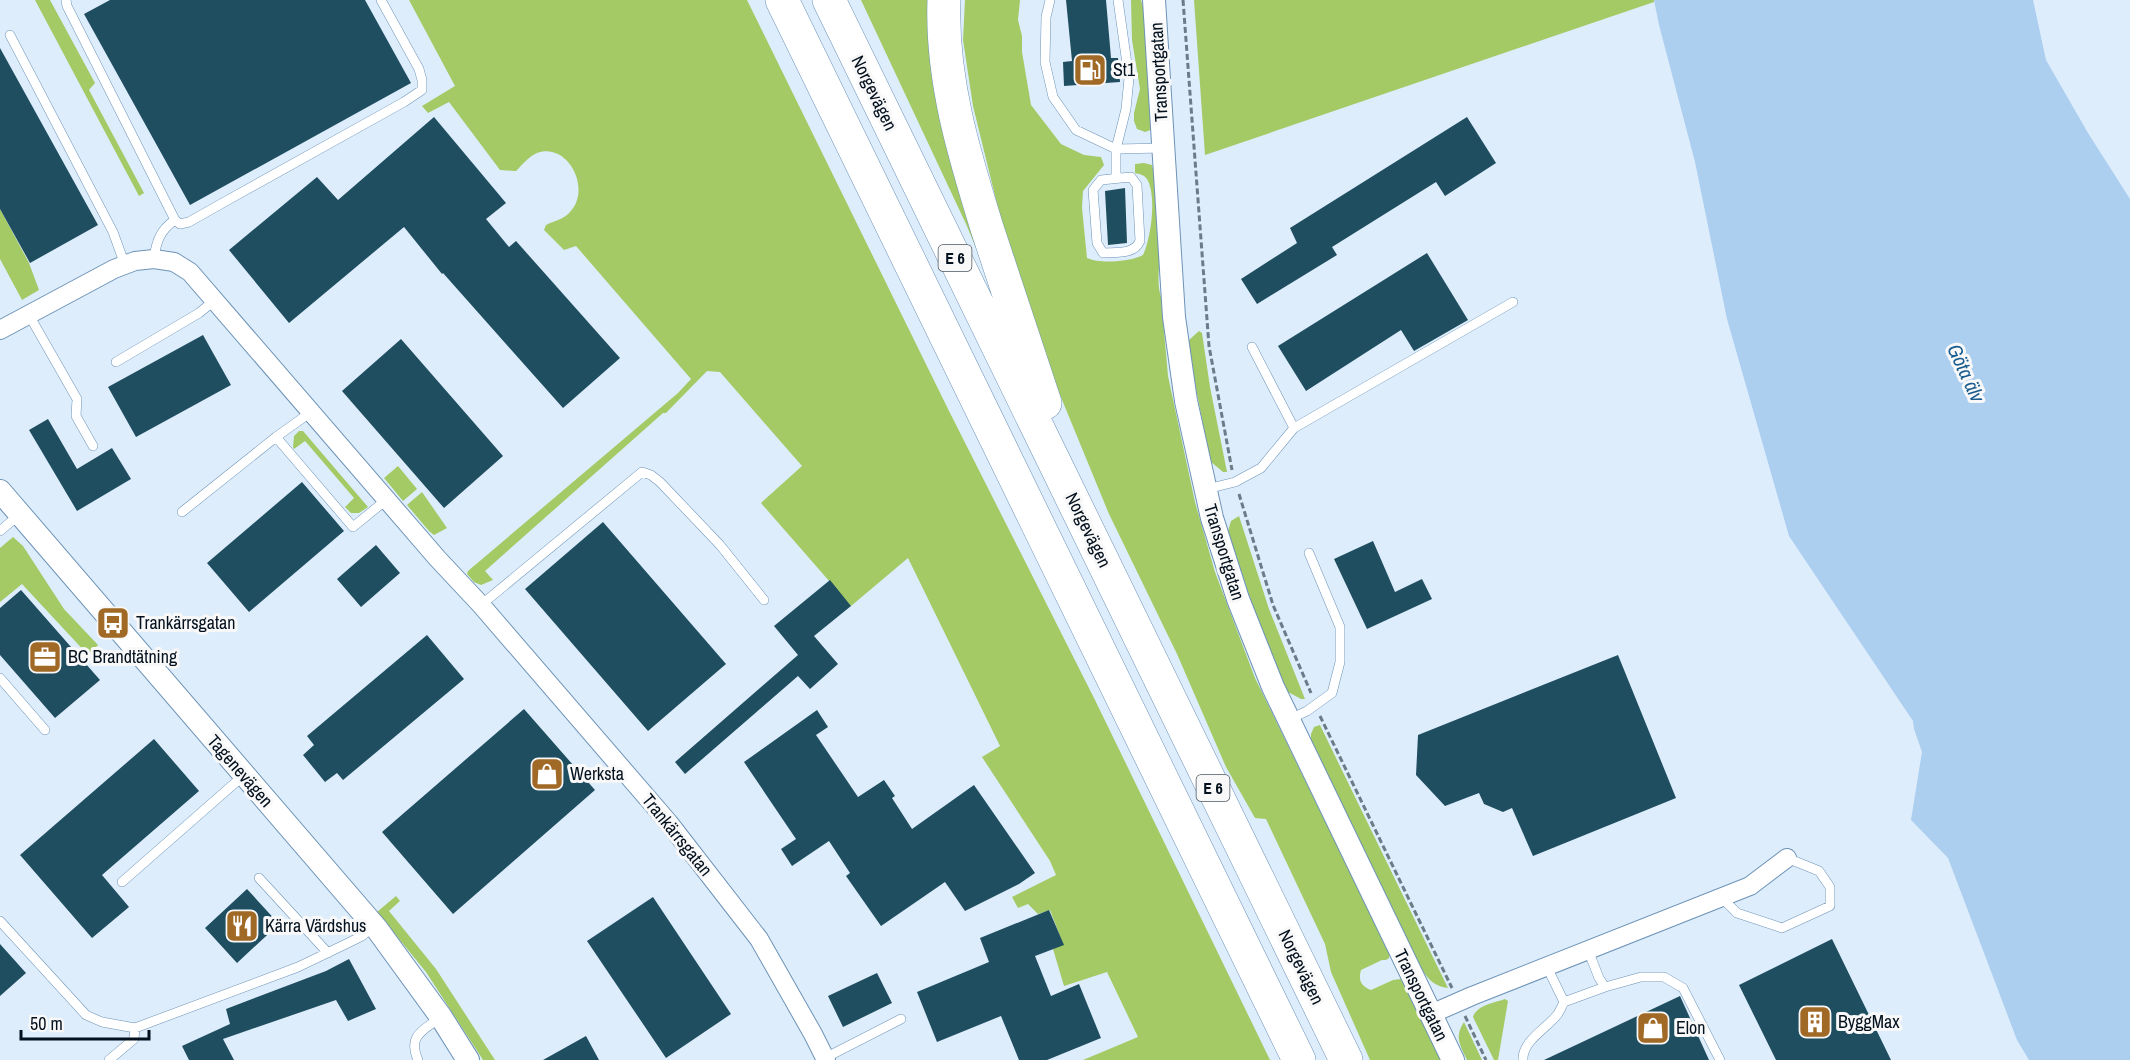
<svg xmlns="http://www.w3.org/2000/svg" width="2130" height="1060" font-family="'Archivo Narrow',sans-serif">
<style>
.green{fill:#a3ca64}
.water{fill:#acceef}
.building{fill:#1f4e60}
.lines{fill:none;stroke-linecap:round;stroke-linejoin:round}
.service-casing{stroke:#6d93b7;stroke-width:10}
.minor-casing{stroke:#6d93b7;stroke-width:20}
.tertiary-casing{stroke:#6d93b7;stroke-width:24}
.motorway-casing{stroke:#6d93b7;stroke-width:34}
.path{stroke:#6c7b88;stroke-width:3;stroke-dasharray:6 3;stroke-linecap:butt}
.service{stroke:#fff;stroke-width:9}
.minor{stroke:#fff;stroke-width:18}
.tertiary{stroke:#fff;stroke-width:22}
.motorway{stroke:#fff;stroke-width:33}
.labels{text-anchor:middle;stroke-width:6;stroke-linejoin:round;paint-order:stroke}
.shield{fill:#f8f8f8;stroke:#4c565f;stroke-width:1.5}
.shield-label{font-size:16px;font-weight:bold;fill:#03101d}
.poi-label{font-size:18px;fill:#03101d;stroke:#f8f8f8;text-anchor:start}
.street-label{font-size:18px;fill:#03101d;stroke:#f8f8f8}
.water-label{font-size:20px;font-style:italic;fill:#195c8f;stroke:#f8f8f8}
</style>
<rect width="100%" height="100%" fill="#ddedfc"/>
<!-- green -->
<path class="green" d="M35,0H50L95,83L89,90L144,193L139,196Z
M409,0H747L949,411L1095,700L1270,1060H1083L1138,1037L1107,972L1064,986L1053,949L1063,944L1050,910L1038,914L1028,904L1018,908L1012,897L1056,875L1050,861L982,757L1000,746L908,558L851,606L761,503L802,466L720,372L707,371L666,413H663L485,571L493,580L481,585L474,582L467,574L468,571L678,393L691,379L576,246L564,250L544,230L546,225C554,221 564,219 570,212C592,189 568,142 537,153C529,156 522,165 516,171L500,170L449,102L428,113L422,106L455,86Z
M861,0H935L979,255L966,224Z
M965,0H1020L1018,20L1022,36V52L1031,105L1061,144L1084,155L1101,157L1104,165L1083,191L1082,208L1087,258C1100,264 1130,262 1143,255C1151,238 1157,196 1147,179C1144,175 1140,174 1135,173V164L1144,163L1152,165C1159,191 1161,222 1160,250C1160,265 1156,282 1161,297L1168,376L1195,502L1215,572L1255,678L1390,954L1389,958L1386,960H1382L1361,970C1358,980 1361,986 1371,990L1393,980L1401,979L1441,1060H1370L1331,972L1325,944L1266,819L1255,818L1226,767L1177,654L1109,514L1037,339L999,212L973,106L963,40Z
M1131,0H1141L1145,13L1156,128L1145,132L1137,129L1134,121V113L1140,89L1132,40Z
M1194,0H1654V2L1205,155Z
M0,209L29,263L39,290L22,300L0,259Z
M1199,331L1202,333L1210,387L1227,472H1223L1210,461L1188,347L1189,340Z
M299,431H303L368,507L359,513H351L345,507L354,498L305,441L294,449L293,447L294,436Z
M398,466L417,489L403,501L384,478Z
M422,492L447,528L434,535L429,531L407,505Z
M1239,516L1269,609L1305,699H1301L1288,692L1277,669L1260,628L1228,531L1231,521Z
M13,537L23,546L64,609L98,645L88,655L22,584L0,602V548Z
M1320,725L1448,988C1430,986 1424,973 1416,959L1311,742V734L1314,727Z
M396,896L400,901L389,911L436,969L495,1060H483L426,972L377,912Z
M1505,999L1508,1001L1498,1060H1494L1473,1017C1477,1005 1494,1003 1505,999Z
M1464,1022L1482,1060H1467C1460,1045 1454,1037 1464,1022Z"/>
<!-- water -->
<path class="water" d="M1654,0H2033L2046,60L2088,133L2130,199V1060H2029L2017,1040L1948,858L1911,820L1922,752L1914,729L1913,721L1789,536L1727,319L1695,162L1659,25Z"/>
<!-- building -->
<path class="building" d="M110,0H365L411,83L190,205L84,14Z
M1066,0H1106L1111,58H1118L1120,82L1064,86L1063,62L1072,61Z
M0,48L98,225L30,263L0,209Z
M434,117L506,203L486,219L509,247L516,241L620,358L563,408L443,273L442,274L404,227L289,323L229,250L317,177L338,200Z
M1467,117L1496,163L1445,196L1436,182L1332,247L1337,255L1257,304L1241,279L1297,243L1290,228Z
M1125,188L1127,243L1108,245L1105,191Z
M1427,253L1468,320L1414,351L1401,330L1306,391L1278,346Z
M203,335L231,385L136,437L108,387Z
M401,339L503,456L444,508L342,391Z
M48,419L77,469L112,448L131,479L77,511L29,430Z
M302,482L344,531L249,612L207,563Z
M603,522L726,664L648,731L525,589Z
M1373,541L1395,592L1422,579L1432,599L1367,629L1334,559Z
M376,545L400,573L361,607L337,579Z
M830,580L851,606L814,636L838,664L810,689L798,676L685,774L675,762L798,655L774,626Z
M21,590L100,680L55,718L0,655V608Z
M427,635L464,679L343,780L337,773L325,782L303,755L314,745L307,736Z
M1618,655L1676,798L1533,856L1512,808L1503,812L1484,804L1479,793L1445,806L1416,775L1418,735Z
M524,709L595,790L453,914L382,832Z
M817,710L828,727L816,735L858,797L884,780L895,796L892,798L912,829L974,785L1035,873L1019,884L965,911L945,882L881,926L846,876L850,873L829,841L792,866L781,849L796,839L744,762Z
M154,739L199,791L102,875L129,907L92,938L20,855Z
M247,889L279,924L237,963L205,928Z
M653,897L731,1014L666,1058L587,941Z
M1049,910L1064,945L1035,956L1051,996L1079,984L1101,1038L1047,1060H1019L1001,1016L937,1042L917,992L989,962L980,938Z
M1832,939L1891,1060H1776L1739,985Z
M0,944L26,973L0,996Z
M349,959L376,1009L348,1021L336,1000L223,1039L234,1060H189L182,1046L230,1024L226,1009L326,971Z
M877,973L892,1003L843,1027L828,996Z
M1680,996L1709,1060H1544Z
M586,1036L599,1060H543Z"/>
<g class="lines">
<defs>
<path id="service" d="M66,0L67,6L175,220L180,224L189,222L219,205L404,102L422,90V80L419,69L381,0
M1050,0L1046,17L1045,62L1053,97L1076,130L1116,149L1163,148
M10,35L113,232L125,265
M1131,177L1137,185L1140,241C1134,255 1116,252 1103,253L1097,243L1093,190L1101,180Z
M1116,178V149L1126,109L1129,78L1118,0
M154,259C156,242 160,230 175,220
M29,315L77,399L76,416L93,446
M116,362L199,313L215,300
M311,412L276,437L353,527L386,500
M1294,428L1513,302
M1207,489L1235,482L1261,468L1294,428L1252,347
M182,512L276,437
M0,531L20,514
M481,605L642,472L651,475L660,482L720,545L764,600
M0,678L45,730
M1288,720L1307,711L1332,693L1340,662V627L1309,553
M259,878L328,953
M122,882L244,775
M1721,897L1737,913L1782,928L1830,906V887L1819,871L1787,858
M0,921L86,1015L102,1022L135,1028L298,967L348,943L362,936L374,926
M1588,950L1599,978L1605,987L1641,977H1664L1683,988L1720,1060
M1564,1002L1605,987
M825,1058L901,1019
M109,1060L134,1039L135,1028
M418,1060C407,1035 424,1030 441,1017
M1523,1060C1522,1041 1547,1028 1557,1015C1560,1011 1562,1006 1564,1002L1547,967"/>
<path id="minor" d="M0,330L114,269L135,261L154,259L174,262L190,272L437,558L481,605L669,823L759,939L813,1034L826,1060
M1431,1014L1472,996L1750,886L1787,858"/>
<path id="tertiary" d="M1154,0L1174,317L1186,401L1212,518L1238,599L1273,687L1453,1060
M0,491L377,929L441,1017L468,1060"/>
<path id="motorway" d="M782,0L1299,1060
M829,0L1346,1060
M944,0C941,79 964,154 987,228C1006,287 1026,344 1045,403"/>
</defs>
<!-- service casing -->
<use href="#service" class="service-casing"/>
<!-- minor casing -->
<use href="#minor" class="minor-casing"/>
<!-- tertiary casing -->
<use href="#tertiary" class="tertiary-casing"/>
<!-- motorway casing -->
<use href="#motorway" class="motorway-casing"/>
<!-- path -->
<path class="path" d="M1183,0L1209,346L1232,470
M1239,494L1273,605L1311,693
M1320,716L1452,988
M1465,1016L1486,1060"/>
<!-- service -->
<use href="#service" class="service"/>
<!-- minor -->
<use href="#minor" class="minor"/>
<!-- tertiary -->
<use href="#tertiary" class="tertiary"/>
<!-- motorway -->
<use href="#motorway" class="motorway"/>
</g>
<!-- icons -->
<defs>
<symbol id="fuel-square" viewBox="-11 -11 22 22"><rect x="-9" y="-9" width="18" height="18" rx="4" fill="#a16926" stroke="#f8f8f8"/><path d="M-5.5-6h7V0h2V4h1.3V-2.5L3-4.5l.8-.8L6-3V5H2.5V1h-1V6h-7ZM-4.2-4.7v3.2H.2V-4.7Z" fill="#fff"/></symbol>
<symbol id="bus-square" viewBox="-11 -11 22 22"><rect x="-9" y="-9" width="18" height="18" rx="4" fill="#a16926" stroke="#f8f8f8"/><path d="M-5-6H5V4H4V6H2V4H-2V6H-4V4H-5ZM-3.5-4V0h7V-4ZM-3.5 1.2v1.5H-2V1.2ZM2 1.2v1.5H3.5V1.2Z" fill="#fff"/></symbol>
<symbol id="office-square" viewBox="-11 -11 22 22"><rect x="-9" y="-9" width="18" height="18" rx="4" fill="#a16926" stroke="#f8f8f8"/><path d="M-6-3h4V-5.5h4V-3h4V5H-6ZM-1-4.5V-3h2v-1.5ZM-6 0V1H6V0Z" fill="#fff"/></symbol>
<symbol id="shop-square" viewBox="-11 -11 22 22"><rect x="-9" y="-9" width="18" height="18" rx="4" fill="#a16926" stroke="#f8f8f8"/><path d="M-5-2.5h2.3a2.7 3.5 0 0 1 5.4 0H5L5.5 6h-11ZM-1.5-2.5h3a1.5 2.3 0 0 0-3 0Z" fill="#fff"/></symbol>
<symbol id="restaurant-square" viewBox="-11 -11 22 22"><rect x="-9" y="-9" width="18" height="18" rx="4" fill="#a16926" stroke="#f8f8f8"/><path d="M-5-6h1v4h1v-4h1v4h1v-4h1v5L-1.5 .5V6h-2V.5L-5-1ZM5-6V6H3V1.5H1.5Q1.5-4 5-6Z" fill="#fff"/></symbol>
<symbol id="building-square" viewBox="-11 -11 22 22"><rect x="-9" y="-9" width="18" height="18" rx="4" fill="#a16926" stroke="#f8f8f8"/><path d="M-4-6H4V6H1V3H-1V6H-4ZM-2.5-4.3h1.7v1.8h-1.7ZM.8-4.3h1.7v1.8H.8ZM-2.5-1h1.7V.8h-1.7ZM.8-1h1.7V.8H.8Z" fill="#fff"/></symbol>
</defs>
<g fill-rule="evenodd">
<use href="#fuel-square" x="1071" y="51" width="38" height="38"/>
<use href="#bus-square" x="94" y="604" width="38" height="38"/>
<use href="#office-square" x="26" y="638" width="38" height="38"/>
<use href="#shop-square" x="528" y="755" width="38" height="38"/>
<use href="#restaurant-square" x="223" y="907" width="38" height="38"/>
<use href="#building-square" x="1796" y="1003" width="38" height="38"/>
<use href="#shop-square" x="1634" y="1009" width="38" height="38"/>
</g>
<g class="labels">
<!-- shield labels -->
<g class="shield">
<rect x="938.5" y="245" width="33" height="26" rx="4.5"/>
<rect x="1196.5" y="775" width="33" height="26" rx="4.5"/>
</g>
<g class="shield-label">
<text x="955" y="264">E 6</text>
<text x="1213" y="794">E 6</text>
</g>
<!-- poi labels -->
<g class="poi-label">
<text x="1113" y="76">St1</text>
<text x="136" y="629">Trankärrsgatan</text>
<text x="68" y="663">BC Brandtätning</text>
<text x="570" y="780">Werksta</text>
<text x="265" y="932">Kärra Värdshus</text>
<text x="1838" y="1028">ByggMax</text>
<text x="1676" y="1034">Elon</text>
</g>
<!-- street labels -->
<g class="street-label">
<text transform="translate(1159 72) rotate(-93)" y="6">Transportgatan</text>
<text transform="translate(874 93) rotate(64)" y="6">Norgevägen</text>
<text transform="translate(1088 530) rotate(64)" y="6">Norgevägen</text>
<text transform="translate(1224 552) rotate(73)" y="6">Transportgatan</text>
<text transform="translate(240 771) rotate(49)" y="6">Tagenevägen</text>
<text transform="translate(677 835) rotate(51)" y="6">Trankärrsgatan</text>
<text transform="translate(1301 967) rotate(64)" y="6">Norgevägen</text>
<text transform="translate(1421 995) rotate(64)" y="6">Transportgatan</text>
</g>
<!-- water labels -->
<g class="water-label">
<text transform="translate(1966 373) rotate(65)" y="7">Göta älv</text>
</g>
</g>
<!-- scale -->
<path d="M21 1030v9h128v-9" fill="none" stroke="#03101d" stroke-width="3"/>
<text x="30" y="1030" font-size="18" fill="#03101d" stroke="#f8f8f8" stroke-width="4.5" paint-order="stroke">50 m</text>
</svg>
